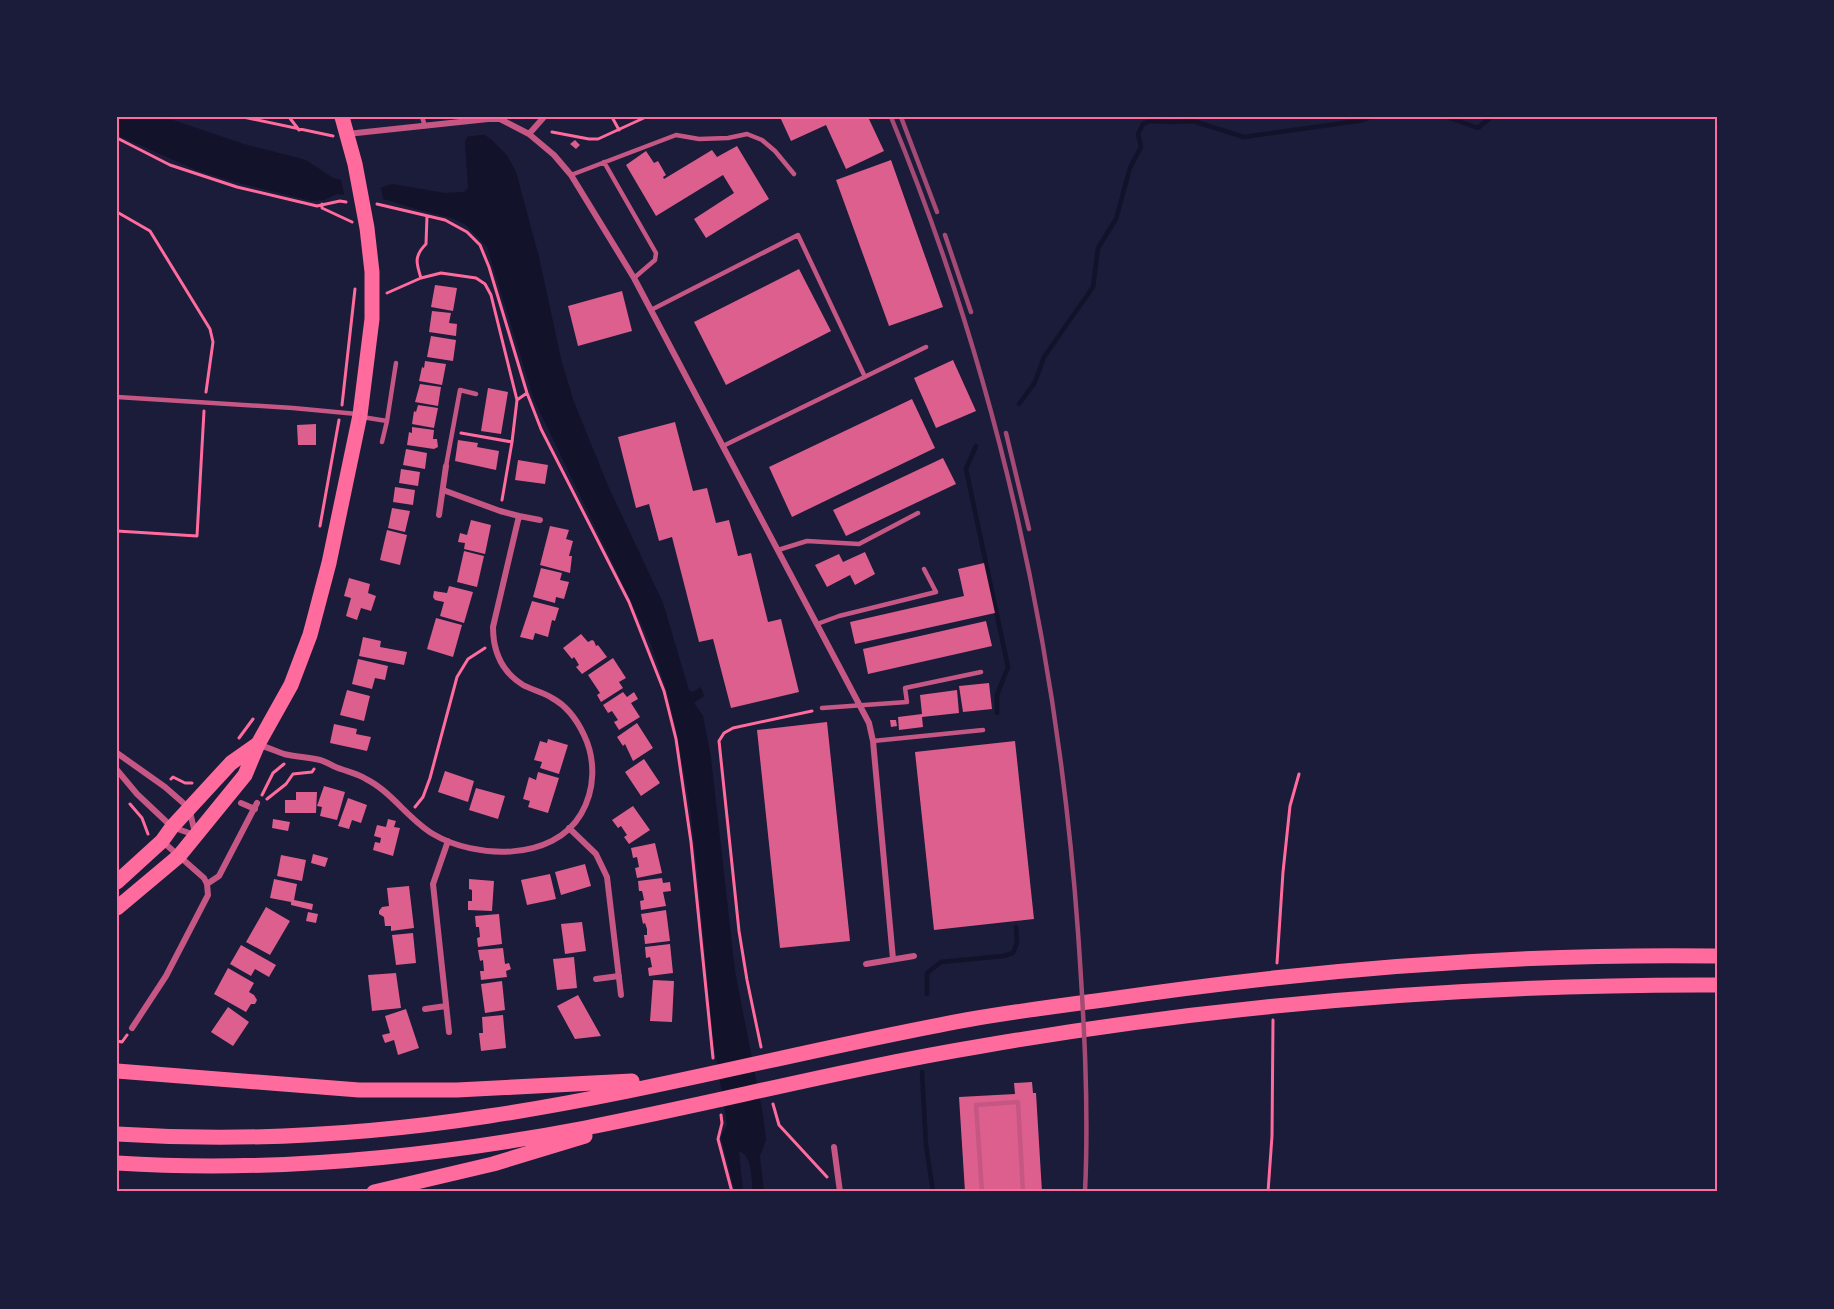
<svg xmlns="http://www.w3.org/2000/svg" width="1834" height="1309" font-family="'Source Serif 4',serif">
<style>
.water{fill:#12122b}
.pier{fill:#1b1b3a}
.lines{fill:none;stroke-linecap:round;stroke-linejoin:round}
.stream{stroke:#12122b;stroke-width:4.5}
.building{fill:#dd5f8e}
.path{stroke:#ff6b9d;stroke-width:3}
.service{stroke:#c65784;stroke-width:4.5}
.minor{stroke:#c65784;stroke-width:6}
.primary{stroke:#ff6b9d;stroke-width:15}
.trunk{stroke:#ff6b9d;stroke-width:15}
.rail{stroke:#a44b75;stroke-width:4.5}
.neatline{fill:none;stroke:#ff6b9d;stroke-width:2}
</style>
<rect width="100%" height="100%" fill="#1b1b3a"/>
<!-- water -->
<path class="water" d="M117,117H164L244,144L306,160L333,178L380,188L392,184L445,193L464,192L468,188L465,141L468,136L480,132L492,140L507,155L516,172L539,257L562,363L574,402L609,488L663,603L689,690L692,692L701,687L704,696L694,703L703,716L711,758L735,971L763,1115L766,1140L760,1156L764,1192H753C751,1178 753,1157 739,1151L743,1192H735L721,1137L727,1125L726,1118L713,1039L697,868L690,807L676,728L667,691L651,645L630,599L534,400L487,247L466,225L452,218L419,210L387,200L337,194L324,200L312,201L231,181L196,170L117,135Z"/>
<!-- pier -->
<path class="pier" d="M461,117H479L483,130L489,134L464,137Z
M340,176L380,185L384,203L345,198Z"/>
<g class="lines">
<!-- stream -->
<path class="stream" d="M1447,117L1478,128L1491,117
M1019,404L1035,382L1044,357L1093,287L1098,248L1116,219L1130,168L1141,147L1138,134L1143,124L1150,121L1171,122L1193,121L1244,137L1358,121L1371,117
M976,446L966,469L1008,667L997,695V713
M927,994V973L941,962L1003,956L1013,953L1017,943L1016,927
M922,1072L926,1145L933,1192"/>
</g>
<!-- building -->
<path class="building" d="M780,117H868L884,151L846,169L826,125L791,141Z
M575,140L580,145L576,149L570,144Z
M737,146L769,199L706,238L694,219L734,193L723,175L656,216L626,165L646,151L654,163L658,161L666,175L663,177L664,179L712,150L717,157Z
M891,160L943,307L889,326L836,180Z
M799,269L831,331L726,385L694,322Z
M435,285L457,288L453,311L431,307Z
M622,291L632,331L578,346L568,306Z
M432,311L451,313L449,323L457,324L456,336L429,332Z
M431,336L456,340L453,361L427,357Z
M953,360L976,411L936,428L914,378Z
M425,361L446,364L442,385L419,381L422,367L424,368Z
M420,384L441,387L438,406L415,402Z
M488,388L508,392L501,434L481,431Z
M912,399L935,448L792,517L769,467Z
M418,405L438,408L434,428L412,424L414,411L416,412Z
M675,422L693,491L707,488L716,523L729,520L738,556L751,553L768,622L781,619L799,692L731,708L713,639L699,642L672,537L659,541L649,504L636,508L618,437Z
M316,424V445H298L297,425Z
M412,427L434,430L433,439H437L438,447L434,449L407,445L409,432L412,433Z
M458,440L478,443L477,447L499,451L496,470L455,461Z
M406,449L427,453L425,469L403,465Z
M943,458L956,484L846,536L833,510Z
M518,460L548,465L545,484L515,480Z
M401,469L420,472L418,486L399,483Z
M395,487L415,490L413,505L393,502Z
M392,508L410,511L405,532L388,528Z
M471,520L491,525L485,554L464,549L465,543L458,542L460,533L467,535Z
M550,526L569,530L566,539L573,541L569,556H572L570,573L540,565Z
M387,530L407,535L400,565L380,560Z
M464,551L484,556L477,587L457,582Z
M865,552L875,574L855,585L850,575L827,587L815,565L839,554L843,562Z
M984,563L995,613L855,644L850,622L964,596L958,569Z
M541,568L562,573L560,580L569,582L564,599L556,597L555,603L533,597Z
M349,578L370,584L368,593L376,596L371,611L361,608L357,620L346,616L351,598L344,596Z
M449,586L473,592L464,623L440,616L444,602L435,600L433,597L434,591L447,593Z
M532,601L559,608L555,621L552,620L548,637L535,633L533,640L520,637Z
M436,618L462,625L453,657L427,649Z
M986,621L992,646L868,674L863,649Z
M581,634L588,642L592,640L594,641L596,646L598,645L607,657L582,674L576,667L579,665L576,660L574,657L572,659L563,648Z
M363,637L381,641L380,647L407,652L404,665L359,656Z
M613,658L626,678L619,682L623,688L601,702L597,695L600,693L588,675Z
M358,659L388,666L385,680L375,678L372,689L352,684Z
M989,683L992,709L963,712L959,686Z
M347,690L370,696L364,721L340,715Z
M957,690L959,713L922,717L923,727L899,730L898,717L922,714L920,695Z
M623,692L627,697L634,692L638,699L631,703L640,717L619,730L614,722L618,720L612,711L608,713L603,705Z
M890,720H896L897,726L891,727Z
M827,722L850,941L780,948L757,730Z
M637,723L653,748L633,761L625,744L623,746L617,737Z
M334,724L357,729L356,734L371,737L367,751L330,743Z
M548,739L568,745L559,774L540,768L542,762L534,760L540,741L547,743Z
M1015,741L1034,919L934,930L915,752Z
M644,759L660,783L641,796L625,772Z
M445,771L474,781L468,802L438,792Z
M538,772L559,778L548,813L528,807L530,801L523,799L529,777L536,780Z
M324,786L345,792L337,820L320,816L322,807L317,806Z
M476,788L505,796L498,819L469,810Z
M296,792H317L316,813H285V800H296Z
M348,798L367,805L361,823L352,820L349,829L338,826Z
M633,806L650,830L629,844L624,837L627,835L621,826L618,828L612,820Z
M273,819L290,822L288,831L272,828Z
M388,819L396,821L394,827L400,828L393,856L373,850L375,842L380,843L381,838L374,836L377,825L386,827Z
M655,843L662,873L637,878L635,868L639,867L637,857L633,858L631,848Z
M313,854L328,858L325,867L311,863Z
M281,855L306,860L302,881L277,876Z
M585,864L591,886L561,895L555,872Z
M550,874L556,899L527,905L521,880Z
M662,878L663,883L670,882L671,891L663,892L666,906L641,910L640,901L644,900L643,895L642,891H639L638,881Z
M274,879L297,884L294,900L313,904L312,910L291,905V902L270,898Z
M469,879L494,881L492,911L468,910V901H472V890L469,889Z
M409,886L414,928L391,931V926H385L384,917L379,914V911L382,907L389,906L387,888Z
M266,907L290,921L270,955L246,942Z
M666,910L670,941L645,944L644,935H647V929L645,923L643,924L641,914Z
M308,912L318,914L316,923L306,921Z
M499,914L502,944L478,947L477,938L480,937L479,927H476L475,916Z
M582,922L586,951L565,954L561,924Z
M413,933L416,963L396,965L392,935Z
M670,944L673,973L649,976L648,968L652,967L650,957L646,958L645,947Z
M241,945L276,965L269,977L255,969L251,976L230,964Z
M503,948L505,964L509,963L511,969L506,971L507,977L481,980L480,971H484L483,960L480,961L478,950Z
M574,957L577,988L557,990L553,959Z
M228,968L254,983L249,992L254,995L257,1000L255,1004H251L246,1012L214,994Z
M396,973L401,1008L372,1011L368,975Z
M653,980L674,981L672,1022L650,1021Z
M502,981L505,1010L485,1013L481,984Z
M578,995L601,1036L575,1039L557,1006Z
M228,1007L249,1022L233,1046L211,1032Z
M406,1009L419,1048L398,1055L394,1040L385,1043L382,1035L390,1033L385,1016Z
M503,1015L506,1048L481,1051L479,1033H483L482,1017Z
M1032,1082L1033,1093H1036L1042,1192H965L959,1097L1015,1094L1014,1083Z"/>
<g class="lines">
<!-- path -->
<path class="path" d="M243,117L333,136
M289,117L299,130
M612,117L619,130
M552,132L589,139H598L646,117
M117,138L170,165L237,187L317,206L340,201L346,202
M322,204V208L352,222
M377,204L445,220L467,232L480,245L489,267L527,393L541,429L629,602L664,691L676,739L691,842L713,1058
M117,212L150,231L210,329L213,342L206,392
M421,278C416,263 414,256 426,244L427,216
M387,293L421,278L441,273L476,278L485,284L491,295L517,400L512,442L502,500
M517,400L527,393
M342,405L355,289
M461,433L512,442
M320,526L339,420
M117,531L197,536L204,411
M239,738L253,719
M171,779L173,777L185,783H192
M262,795L273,773L284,764
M267,799L286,784L293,774L312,772L314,769
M130,804L142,818L148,834
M415,807L423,797L430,778L457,677L468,659L485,648
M1277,963L1283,872L1290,806L1299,774
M117,1041L122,1042L127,1035
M761,1047L747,980L739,931L719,741L724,733L733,728L812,711
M773,1104L779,1125L827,1177
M721,1115L722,1123L718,1139L732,1192
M1268,1192L1272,1136L1273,1020"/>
<!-- service -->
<path class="service" d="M422,117L425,126
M604,162L656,253L655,260L634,278
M571,175L676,135L699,139L728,138L747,134L762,140L775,151L794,174
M651,310L798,235L865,377
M117,397L293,408L357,414
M362,417L387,421L382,442
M387,421L396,363
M723,446L926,347
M446,466L460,390L476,394
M778,550L807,541L859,544L918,513
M817,624L839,616L936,592L924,569
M822,708L907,702L905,688L981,672
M873,741L983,730
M982,1192L976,1105L1018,1102L1023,1192"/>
<!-- minor -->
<path class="minor" d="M347,134L488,119H500L529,134L554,155L571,175L634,278L869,723L873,741L893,959
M529,134L544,117
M439,515L446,466
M519,516L540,520
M258,745C268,747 275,751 284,754C296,757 308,757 320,760C327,762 334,767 341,769C349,772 358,774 366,779C392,792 408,819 433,834C475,859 553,862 581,814C595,790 596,760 584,735C577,720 567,706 552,698C543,692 532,690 523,685C502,672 493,651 493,627L519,516L500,511L443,490
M117,753L165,787L189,808L195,833
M117,770L137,794L172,827L195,835
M241,803L255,809
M569,828L596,854L607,877L621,995
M448,841L433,884L449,1032
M207,884L219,876L257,803
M866,964L914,956
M596,979L619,976
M425,1009L446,1006
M132,1028L166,976L208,895L207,884L204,878L162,841
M834,1147L840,1192"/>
<!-- primary -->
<path class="primary" d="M117,882L162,841L172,827L231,763L258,744
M117,908L179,856L245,775L258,744L291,685L310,635L329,563L360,415L372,319V272L367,228L355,164L342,117"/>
<!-- trunk -->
<path class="trunk" d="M117,1071L359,1090H457L632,1081
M117,1134C241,1142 366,1135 489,1116C649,1092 807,1049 966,1020C1011,1012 1057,1006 1103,1000C1305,970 1512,953 1717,956
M117,1163C273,1173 432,1157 585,1128C718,1102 849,1068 982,1046C1225,1004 1471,984 1717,985
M374,1192L493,1164L585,1136"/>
<!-- rail -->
<path class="rail" d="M891,117C998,377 1058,653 1078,932C1084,1019 1089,1106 1085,1192
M901,117L937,212
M945,235L971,312
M1006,433L1029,529"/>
</g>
<!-- border -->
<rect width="1834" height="1309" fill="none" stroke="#1b1b3a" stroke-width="237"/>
<rect x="118" y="118" width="1598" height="1072" class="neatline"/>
</svg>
